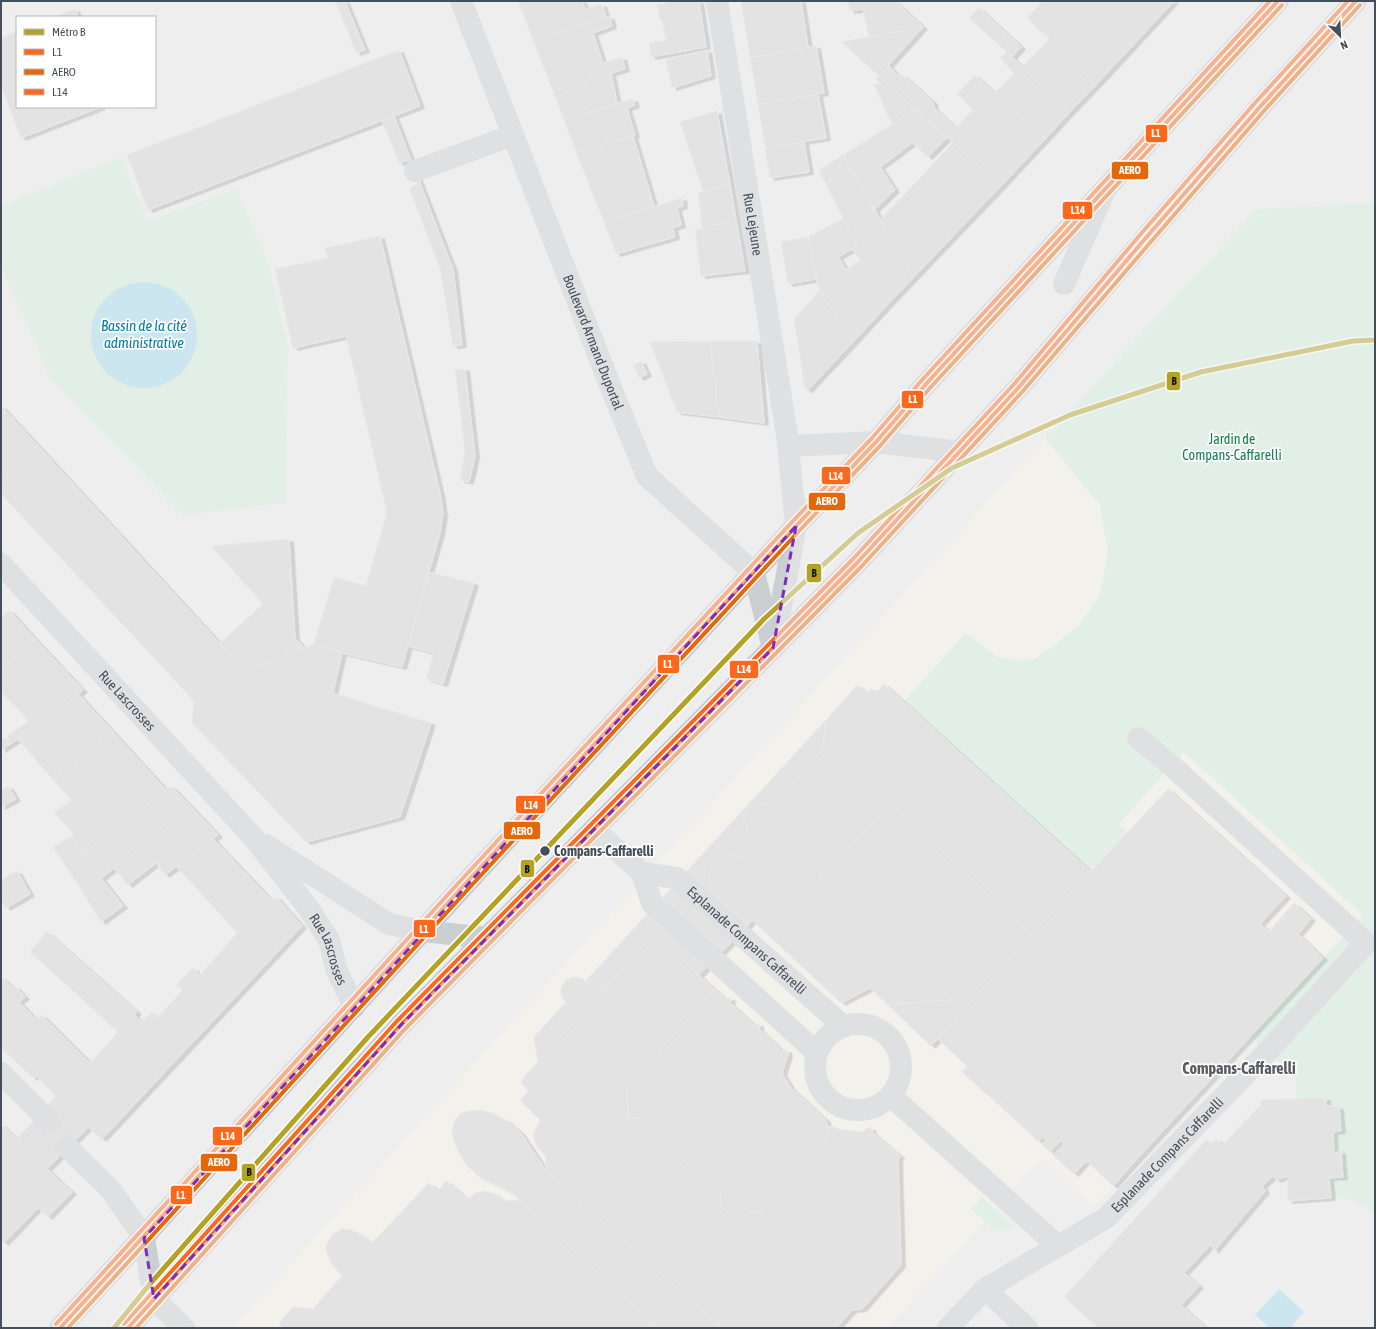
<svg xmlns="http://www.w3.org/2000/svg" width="1376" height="1329" font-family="'Asap Condensed',sans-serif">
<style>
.commercial{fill:#f7f3e8}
.green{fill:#d1f0de}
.water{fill:#a3dbf0}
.building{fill:#d6d6d8;stroke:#e0e0e1;filter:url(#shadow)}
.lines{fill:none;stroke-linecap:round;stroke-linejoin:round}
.minor-tunnel{stroke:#cdced1;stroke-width:22;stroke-dasharray:22 11;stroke-linecap:butt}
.minor{stroke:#cccfd2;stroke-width:22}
.major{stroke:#c7cacf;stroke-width:22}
.bus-1-casing{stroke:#fff;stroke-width:7}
.bus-2-casing{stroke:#fff;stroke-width:7}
.bus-3-casing{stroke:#fff;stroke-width:7}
.bus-1{stroke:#ff671b;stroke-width:4}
.bus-2{stroke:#e46809;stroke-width:4}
.bus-3{stroke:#ff671b;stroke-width:4}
.metro-1-casing{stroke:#fff;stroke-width:8}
.metro-1{stroke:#b4a225;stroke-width:5}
.marked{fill:none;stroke:#7b2cbf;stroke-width:3;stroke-dasharray:8 5;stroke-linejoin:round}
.stop-dot{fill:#444f5c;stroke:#fff;stroke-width:1.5}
.labels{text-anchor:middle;stroke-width:3.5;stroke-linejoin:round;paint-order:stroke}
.street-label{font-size:14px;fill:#444f5c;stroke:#fff}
.park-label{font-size:14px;fill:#11814f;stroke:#fff}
.stop-label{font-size:14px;font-weight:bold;fill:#444f5c;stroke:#fff;text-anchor:start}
.water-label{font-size:15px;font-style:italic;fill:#057ba7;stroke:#fff}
.quarter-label{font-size:16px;font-weight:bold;fill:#595d63;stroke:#fff}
.line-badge{stroke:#fff;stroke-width:1.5}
.badge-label{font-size:11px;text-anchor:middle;font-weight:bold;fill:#fff}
.pale-badge-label{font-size:11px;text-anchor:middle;font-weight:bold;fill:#111}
</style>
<defs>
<filter id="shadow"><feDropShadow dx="4.5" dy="2.5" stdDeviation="0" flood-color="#0004"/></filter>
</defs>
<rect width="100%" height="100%" fill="#efeeee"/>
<!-- commercial -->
<path class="commercial" d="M1045,438L1100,505L1108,551L1100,595L1078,627L1035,659L1015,661L997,657L966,633L904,701L1090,871L1127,833L1118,824L1184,752L1363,915L1094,1207L1041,1159L888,1328H232Z"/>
<!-- green -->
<path class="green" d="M121,157L147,221L237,189L270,269L288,350L285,503L183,515L51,379L1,266V206Z
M1375,203V1215C1359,1201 1352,1198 1331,1198L1329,1178L1341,1152L1334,1153L1333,1132L1341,1131L1339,1107L1326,1106L1296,1099V1078L1251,1037L1363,915L1184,752L1119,824L1127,833L1090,871L904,701L966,633L997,657L1015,661L1035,659L1078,627L1100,595L1108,551L1100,505L1045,438L1257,209Z
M982,1197L1016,1228L994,1230L971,1209Z"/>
<!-- water -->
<path class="water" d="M91 335a53 53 0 1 1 106 0a53 53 0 1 1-106 0Z
M1279,1289L1304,1312L1290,1328H1270L1255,1315Z"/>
<!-- building -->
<path class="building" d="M338,1H345L365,50L356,53L336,2Z
M518,1H582L585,9L602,4L606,17L533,40Z
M674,1H699L706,47L651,57L649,43L666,40L662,20H660L657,5Z
M741,1H801L808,47L750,58Z
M848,1H895L923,27L869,37L863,9L850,11Z
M1043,1H1174L1096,85L1027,18Z
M979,8L1021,47L1012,57L969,18Z
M75,9L78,17H54Z
M606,17H610L612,26L593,33L603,63L622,57L625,69L553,91L533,40Z
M923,27L879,76L841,42L869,37Z
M17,31V107H101L21,138L1,86V38Z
M1049,40L1096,85L1069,113L1022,67Z
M816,46L824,93L758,104L750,58Z
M399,50L420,106L148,210L127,155Z
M707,50L711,76L672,88L666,60Z
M1007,52L1069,113L1045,139L995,93L1014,73L1000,58Z
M889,66L899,77L903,75L933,102L934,108L956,128L973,110L957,94L975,75L1045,139L1001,186L879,76Z
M611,73L617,103L564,120L553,91Z
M879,76L915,110L892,124L874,85L880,84L876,79Z
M818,94L826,138L765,148L758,104Z
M633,99L635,105L627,108L635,135L576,152L564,120Z
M915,110L947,138L928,157L912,143L880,167L895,190L874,210L843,155Z
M717,111L730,184L703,191L680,122Z
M394,116L453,269L462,345L453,346L440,268L409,188L418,184L409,160L399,163L382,120Z
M633,136L654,206L604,222L576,152Z
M804,142L809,172L770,178L765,148Z
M953,143L1001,186L913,278L880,220Z
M843,155L851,168L826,184L819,170Z
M851,168L913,278L891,301L852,249L857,246L826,184Z
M730,184L736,220L702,228L698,193Z
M682,198L683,206L677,208L681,225L673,228L675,237L616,254L604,222Z
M843,219L857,246L838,257L846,270L860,261L891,301L854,341L819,291L808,237Z
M736,220L745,271L701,276L695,230Z
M380,236L440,493L443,513L440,533L402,667L342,653L314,644L334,577L366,586L386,516V508L346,336L293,348L275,269L328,258L325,248Z
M808,237L817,279L788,284L781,242Z
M819,291L854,341L808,390L805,389L794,319Z
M710,341H757L764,423L719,417Z
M710,341L719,417L677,412L650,342Z
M641,361L647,374L639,378L633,365Z
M455,369H465L475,456L469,482L460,480L465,451Z
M1,406L41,449L1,484Z
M41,449L246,672L314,644L342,653L333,693L431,723L400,817L306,842L192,723L194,701L1,494V484Z
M289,539L295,638L304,648L246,672L219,644L263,604L211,546Z
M428,572L474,583L443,684L426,679L434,653L408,646Z
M9,610L35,639L1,670V617Z
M35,639L83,690L49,719L1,750V736L5,742L9,740L7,736L29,721L1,692V670Z
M884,684L1090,871L1031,935L892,804L819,878L952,1000L887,1004L870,988L841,1003L752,920L748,925L714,894L709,882L711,868L724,853L757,861L762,856L743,839L749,833L744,821L743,816L746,810L750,805L756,802L773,806L822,751L827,719L857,685L867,693L871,688L876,693Z
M78,694L113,732L53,780L18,739L49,719Z
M827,719L822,751L773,806L756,802L750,805L746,810L743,816L744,821L749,833L743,839L762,856L757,861L724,853L711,868L709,882L714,894L748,925L699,975L654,934L538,1062L534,1037Z
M113,732L166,790L83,854L70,837L74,834L54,813L71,800L53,780Z
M8,786L16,799L1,807V791Z
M171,786L193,809L101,878L83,854Z
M1168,789L1286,896L1260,924L1269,932L1273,927L1279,933L1285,926L1279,920L1294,903L1311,919L1298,934L1323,958L1136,1160L1111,1137L1088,1162L1086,1161L1074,1174L1053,1155L1064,1144L1061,1141L1050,1152L1042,1145L1046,1140L1043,1137L1038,1141L999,1105L1009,1094L973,1060L967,1066L938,1039L1031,935Z
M892,804L1031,935L931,1046L887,1004L952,1000L819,878Z
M193,809L218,835L165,875L156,863L128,885L114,868Z
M70,837L101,878L82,891L53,847Z
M213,839L272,901L276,897L302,926L102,1139L88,1127L47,1169L17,1139L56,1096L36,1076L33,1078L1,1048V977L13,988L15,986L25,997L19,1002L36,1020L42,1015L90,1063L118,1032L30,952L47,932L137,1012L134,1015L142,1022L152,1012L158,1017L183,990L176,985L193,968L200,975L237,933L177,867Z
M17,871L30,894L6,908L1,900V880Z
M101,878L123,906L101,922L82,891Z
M1279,920L1285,926L1279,933L1273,927Z
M654,934L714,989L627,1088L628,1119L642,1118L652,1134L721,1192V1206L737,1221L750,1213L762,1211L826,1141L827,1126L834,1127L838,1129L863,1132L867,1128H871L872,1132L900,1156L898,1160L901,1265L862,1309L852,1310L836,1328H722L546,1171V1156L537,1147L533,1135L540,1120L520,1100L529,1091L521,1083L525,1076L575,1021L562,1010L567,1005L561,995V988L564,982L572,977H578L587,984L592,979L604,990Z
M714,989L725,999L731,998L730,1003L754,1025L759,1024V1029L782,1051L787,1050L788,1055L782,1073L791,1088L826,1120L827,1126L826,1141L762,1211L750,1213L737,1221L721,1206V1192L652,1134L642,1118L628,1119L627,1088Z
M973,1060L1009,1094L999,1105L962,1072Z
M1326,1098V1106L1339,1107L1341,1131L1333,1132L1334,1153L1341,1151L1343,1177L1329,1178L1331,1198L1288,1201V1176L1276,1180L1273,1176L1262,1186L1265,1191L1214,1251L1211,1244L1184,1273L1199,1286L1181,1305L1206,1328H1098L1064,1297L1206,1140L1211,1143L1217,1139L1222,1145L1262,1104L1259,1100Z
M480,1110L491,1113L507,1121L520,1132L546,1171L722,1328H658L512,1193L480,1177L466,1165L456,1147L452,1132L455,1120L461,1113L469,1111Z
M1,1124L62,1183L4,1243L1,1240Z
M1111,1137L1136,1160L1113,1186L1088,1162Z
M446,1181L467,1199L476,1193L484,1191L495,1194L503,1201L519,1200L658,1328H280V1322L293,1307L313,1309L342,1276L331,1263L327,1253L326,1245L333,1234L342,1229H348L358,1233L372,1243L429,1183L438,1191Z
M62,1183L72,1192L48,1217L38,1208Z"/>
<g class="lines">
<!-- minor-tunnel -->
<path class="minor-tunnel" d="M41,1113L68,1148"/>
<!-- minor -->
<g class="minor">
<path id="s1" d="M461,1L615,398L647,476L754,573L773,648"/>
<path id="s2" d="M717,1L787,435L796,526L774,643"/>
<path d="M415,171L513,135"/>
<path d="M1064,284L1104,192"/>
<path d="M789,446L876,442L959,452"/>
<path id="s3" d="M1,564L253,837L309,909L329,940L337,971L354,1007"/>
<path d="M595,830L642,873L652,903L816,1052"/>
<path d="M266,845L389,924L423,931L487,938"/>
<path id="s4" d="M642,873L677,878L843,1026"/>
<circle cx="858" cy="1067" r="43"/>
<path d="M1,1073L41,1113"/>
<path d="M891,1096L1058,1246"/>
<path d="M68,1148L111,1190L144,1238L154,1299L184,1328"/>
<path d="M985,1289L1027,1328"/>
<path id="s5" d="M948,1328L985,1289L1106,1218L1267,1052L1366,943L1172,766L1138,738"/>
</g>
<!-- major -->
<path class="major" d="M60,1328L467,882L796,526L876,442L926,384L1278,1
M128,1328L401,1025L856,564L1019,387L1144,240L1259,108L1356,1"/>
<defs>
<path id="bus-1" d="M60,1328L467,882L796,526L876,442L926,384L1278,1
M128,1328L401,1025L856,564L1019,387L1144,240L1259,108L1356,1"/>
<path id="bus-2" d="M68,1328L471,886L800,530L880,446L930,388L1282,5
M136,1328L405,1029L860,568L1023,391L1149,244L1263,112L1360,5"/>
<path id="bus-3" d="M56,1324L463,878L792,522L872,438L922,380L1270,1
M124,1324L397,1021L852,560L1015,383L1139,236L1254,104L1348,1"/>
</defs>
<!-- bus-1 casing -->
<use href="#bus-1" class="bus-1-casing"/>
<!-- bus-2 casing -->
<use href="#bus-2" class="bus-2-casing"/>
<!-- bus-3 casing -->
<use href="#bus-3" class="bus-3-casing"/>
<!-- bus-1 -->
<use href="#bus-1" class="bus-1"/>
<!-- bus-2 -->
<use href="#bus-2" class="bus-2"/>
<!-- bus-3 -->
<use href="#bus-3" class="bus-3"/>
<defs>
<path id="metro-1" d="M114,1328L149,1285L368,1037L764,619L858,533L952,468L1070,415L1201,372L1353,341L1375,340"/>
</defs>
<!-- metro-1 casing -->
<use href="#metro-1" class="metro-1-casing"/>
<!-- metro-1 -->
<use href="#metro-1" class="metro-1"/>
</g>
<!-- marked area -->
<path d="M0 0H1376V1329H0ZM796,526L773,648L401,1025L154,1299L144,1238Z" fill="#efeeee" fill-opacity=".55" fill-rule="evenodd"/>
<path class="marked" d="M796,526L773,648L401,1025L154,1299L144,1238Z"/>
<!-- markers -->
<circle class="stop-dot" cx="545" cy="851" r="5.5"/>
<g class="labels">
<!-- street labels -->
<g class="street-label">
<text dy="5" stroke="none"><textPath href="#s2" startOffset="226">Rue Lejeune</textPath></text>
<text dy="5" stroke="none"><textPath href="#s1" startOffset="366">Boulevard Armand Duportal</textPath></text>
<text dy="5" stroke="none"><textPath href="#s3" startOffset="186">Rue Lascrosses</textPath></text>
<text dy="5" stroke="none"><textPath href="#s4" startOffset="129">Esplanade Compans Caffarelli</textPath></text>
<text dy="5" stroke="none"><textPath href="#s3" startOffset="508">Rue Lascrosses</textPath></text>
<text dy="5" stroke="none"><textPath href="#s5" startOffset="282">Esplanade Compans Caffarelli</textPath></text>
</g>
<!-- park labels -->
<g class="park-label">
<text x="1232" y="444">Jardin de<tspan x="1232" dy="16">Compans-Caffarelli</tspan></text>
</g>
<!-- stop labels -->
<g class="stop-label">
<text x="554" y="856">Compans-Caffarelli</text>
</g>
<!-- water labels -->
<g class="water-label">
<text x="144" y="331">Bassin de la cité<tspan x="144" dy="17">administrative</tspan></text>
</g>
<!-- quarter labels -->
<g class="quarter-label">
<text x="1239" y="1074">Compans-Caffarelli</text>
</g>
</g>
<g class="line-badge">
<rect x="1145" y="124" width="23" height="19" rx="4" fill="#ff671b"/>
<rect x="1111" y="161" width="38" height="19" rx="4" fill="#e46809"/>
<rect x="1062" y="201" width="31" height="19" rx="4" fill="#ff671b"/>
<rect x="1166" y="371" width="15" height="20" rx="4" fill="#b4a225"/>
<rect x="901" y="390" width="23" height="19" rx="4" fill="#ff671b"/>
<rect x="821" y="466" width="30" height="19" rx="4" fill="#ff671b"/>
<rect x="808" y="492" width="38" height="19" rx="4" fill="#e46809"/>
<rect x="806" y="563" width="16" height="20" rx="4" fill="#b4a225"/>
<rect x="657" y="654" width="23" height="20" rx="4" fill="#ff671b"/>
<rect x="729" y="660" width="30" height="19" rx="4" fill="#ff671b"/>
<rect x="515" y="795" width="31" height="19" rx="4" fill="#ff671b"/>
<rect x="503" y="821" width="38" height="19" rx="4" fill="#e46809"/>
<rect x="520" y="859" width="15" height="19" rx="4" fill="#b4a225"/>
<rect x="413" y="919" width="23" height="19" rx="4" fill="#ff671b"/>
<rect x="212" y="1126" width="31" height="20" rx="4" fill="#ff671b"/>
<rect x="200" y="1153" width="38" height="19" rx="4" fill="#e46809"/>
<rect x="241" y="1163" width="15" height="19" rx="4" fill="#b4a225"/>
<rect x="170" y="1185" width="23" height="20" rx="4" fill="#ff671b"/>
</g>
<g class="badge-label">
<text x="1156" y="137">L1</text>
<text x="1130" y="174">AERO</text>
<text x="1078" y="214">L14</text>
<text x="913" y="403">L1</text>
<text x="836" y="480">L14</text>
<text x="827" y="505">AERO</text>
<text x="668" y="668">L1</text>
<text x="744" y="673">L14</text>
<text x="531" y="809">L14</text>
<text x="522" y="835">AERO</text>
<text x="424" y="933">L1</text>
<text x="228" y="1140">L14</text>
<text x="219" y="1166">AERO</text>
<text x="181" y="1199">L1</text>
</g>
<g class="pale-badge-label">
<text x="1174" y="385">B</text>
<text x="814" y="577">B</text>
<text x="527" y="873">B</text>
<text x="249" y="1176">B</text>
</g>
<!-- border -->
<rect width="1376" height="1329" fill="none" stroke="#444f5c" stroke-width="4"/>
<!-- legend -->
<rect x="16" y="16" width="140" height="92" fill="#ffffff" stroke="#b4b9be"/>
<rect x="24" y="29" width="20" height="6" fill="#b4a225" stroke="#b4b9be"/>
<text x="52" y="36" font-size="12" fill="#444f5c">Métro B</text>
<rect x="24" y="49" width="20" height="6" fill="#ff671b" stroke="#b4b9be"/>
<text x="52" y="56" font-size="12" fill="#444f5c">L1</text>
<rect x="24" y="69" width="20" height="6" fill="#e46809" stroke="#b4b9be"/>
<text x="52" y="76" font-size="12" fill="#444f5c">AERO</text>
<rect x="24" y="89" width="20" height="6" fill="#ff671b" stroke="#b4b9be"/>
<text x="52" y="96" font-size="12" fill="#444f5c">L14</text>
<!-- north arrow -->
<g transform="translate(1340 36) rotate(156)" stroke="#ffffff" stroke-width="3" paint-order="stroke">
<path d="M0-3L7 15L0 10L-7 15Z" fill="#444f5c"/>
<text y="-6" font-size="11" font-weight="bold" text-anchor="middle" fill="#444f5c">N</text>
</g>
</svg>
